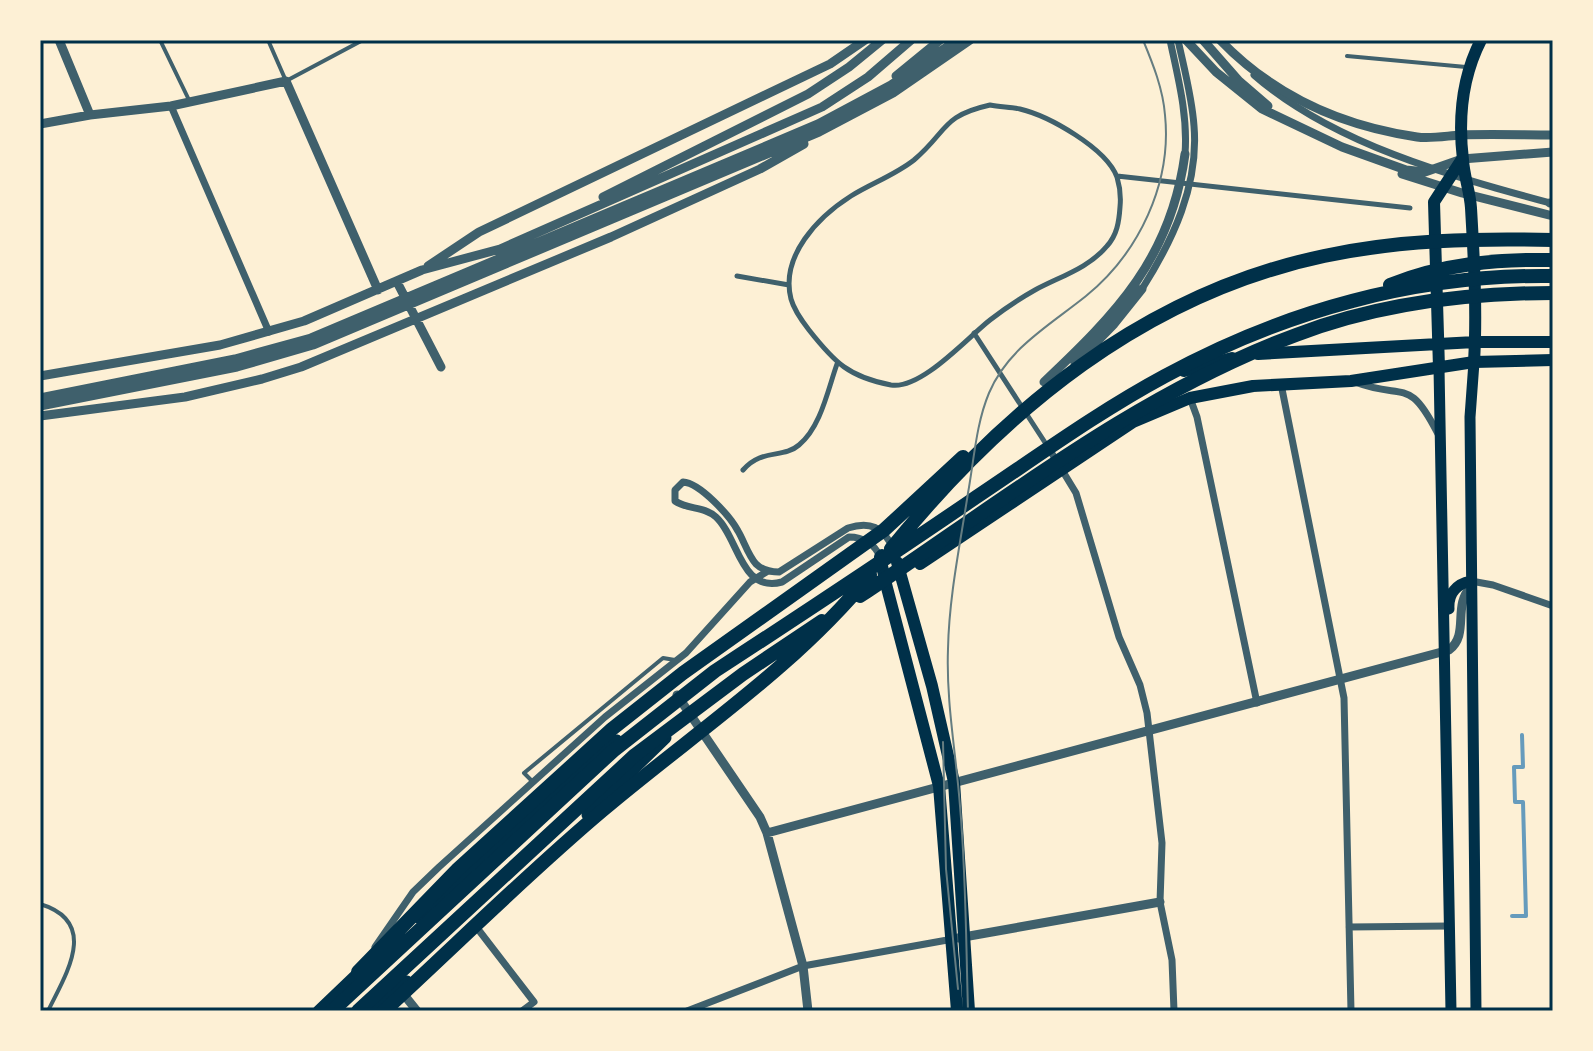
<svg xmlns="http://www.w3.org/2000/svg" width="1593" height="1051" font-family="Commissioner,sans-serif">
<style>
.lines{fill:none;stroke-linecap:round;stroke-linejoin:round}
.stream{stroke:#669bbc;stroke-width:4}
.service{stroke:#3f606c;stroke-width:4}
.pedestrian{stroke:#3f606c;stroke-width:5}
.minor{stroke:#3f606c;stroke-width:7}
.tertiary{stroke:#3f606c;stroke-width:9}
.primary{stroke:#003049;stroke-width:11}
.trunk{stroke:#003049;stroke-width:12}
.motorway{stroke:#003049;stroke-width:14}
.tram{stroke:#657d81;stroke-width:2}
.neatline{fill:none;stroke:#003049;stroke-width:3}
</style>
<rect width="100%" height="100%" fill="#fdf0d5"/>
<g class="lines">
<!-- stream -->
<path class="stream" d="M1512,916H1526L1523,802H1515L1514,767H1523L1522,735"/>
<!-- service -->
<path class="service" d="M160,40L189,100
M268,40L286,81L363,40
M1347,56L1466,67
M533,782L524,773L663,658L675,660
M40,904C100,922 66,974 48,1011"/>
<!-- pedestrian -->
<path class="pedestrian" d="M990,105C1000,107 1011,107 1020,109C1049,116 1106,148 1117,177C1120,187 1121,197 1120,207C1119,222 1117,235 1107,246C1089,268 1059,277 1035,290C1019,299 1004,309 990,320C967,338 921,390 891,385C849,377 835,363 809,330C802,321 794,310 791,299C780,256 818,217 851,196C872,183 895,175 914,160C948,131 941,116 990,105Z
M1117,176L1410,208
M737,276L789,285
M974,333L1046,444
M743,470C762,448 783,459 799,445C821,427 828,389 837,364"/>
<!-- minor -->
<path class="minor" d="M1170,40C1178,78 1188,115 1185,154
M1254,75C1333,144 1451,176 1550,203
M171,106L269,332
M1142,289C1173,240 1199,185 1194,126C1192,97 1184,68 1178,40
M1355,382C1405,401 1408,375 1438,434
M1281,384L1344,698L1351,1011
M1190,398L1197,417L1257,703
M1048,447L1076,493L1119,637L1140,685L1147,713L1162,843L1160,902L1172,960L1174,1011
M880,557C875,544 863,537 849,537L782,582C740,593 739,538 716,517C704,506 688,510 675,501V490L683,482C700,483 730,516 738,531C744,541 748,555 756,564C763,571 771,572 779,572L848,528C870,521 883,527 893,548
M1471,581L1493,585L1553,606
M474,924L534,1002L522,1011
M1349,927L1449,926
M375,947L413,892L439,867L605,717L686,653L750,582L768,571
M687,1011L803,966L953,939"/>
<!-- tertiary -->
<path class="tertiary" d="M1186,40L1216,72L1262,109L1342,147L1406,170L1425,172L1462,159L1553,152
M1203,40L1239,81L1268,106
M1220,40C1273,95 1341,126 1417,137C1430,139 1446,136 1460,135C1491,134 1522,135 1553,135
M896,76L940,40
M90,115L171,106L286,81L378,290
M40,124L90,115L59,40
M1402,174L1462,193L1553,216
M603,197L808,94L849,67L882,40
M1550,203H1553
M428,266L479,232L830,64L865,40
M397,282L441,367
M1075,364L1114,324L1142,289
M40,376L220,345L304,321L422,270L500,249L822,107L868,77L911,40
M1044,382C1117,313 1171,258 1185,154
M40,398L235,359L311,338L818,124L891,85L957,40
M40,406L237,367L313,345L819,132L893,93L970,40
M40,416L185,397L262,379L301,367L611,237L760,169L804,144
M677,695L760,817L767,833L803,966L808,1011
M767,833L1449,650C1470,634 1452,606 1471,587
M958,938L1160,902
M401,991L417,1011"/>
<!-- primary -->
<path class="primary" d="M1474,362L1470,417L1476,1011
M1439,368L1451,1011
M1449,609C1448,594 1456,584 1471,581
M587,815L666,738
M418,918L597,755L617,740
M318,1011L364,967
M373,1011L407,981"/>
<!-- trunk -->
<path class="trunk" d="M1258,354L1475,342H1553
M1474,362C1477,312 1474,259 1471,208C1470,192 1464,176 1463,160C1458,118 1462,77 1481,40
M1439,368L1434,202L1462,159
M1184,371L1232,358
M882,555L880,557L886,584L939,786L957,1011
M897,562L932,686L954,782L969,1011
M920,564L1133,422L1190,398L1253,386L1351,381L1474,362L1553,360"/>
<!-- motorway -->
<path class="motorway" d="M1390,285C1442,264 1497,259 1553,260
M891,549C1004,410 1144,294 1324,256C1399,240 1476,238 1553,240
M860,596C1000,503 1137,394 1296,335C1377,304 1467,293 1553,293
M358,972L458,869L612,729L683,673L884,530L963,457
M332,1011L613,751L715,671C801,615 887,558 972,500C1035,458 1098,412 1165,376C1284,311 1417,274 1553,276
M358,1011L635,755L743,674L822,621
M384,1011C457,944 527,874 603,810C694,733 794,668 870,575"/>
<!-- tram -->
<path class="tram" d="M943,742L946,869L958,989
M968,1011C966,942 966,874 960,806C956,753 946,702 948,649C949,597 960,545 968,493C974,460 976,424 989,393C1008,348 1050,325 1086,296C1139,253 1172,183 1165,115C1163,89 1153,64 1143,40"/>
</g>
<!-- border -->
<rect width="1593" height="1051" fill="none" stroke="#fdf0d5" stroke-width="84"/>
<rect x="42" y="42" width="1509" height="967" class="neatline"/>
</svg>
